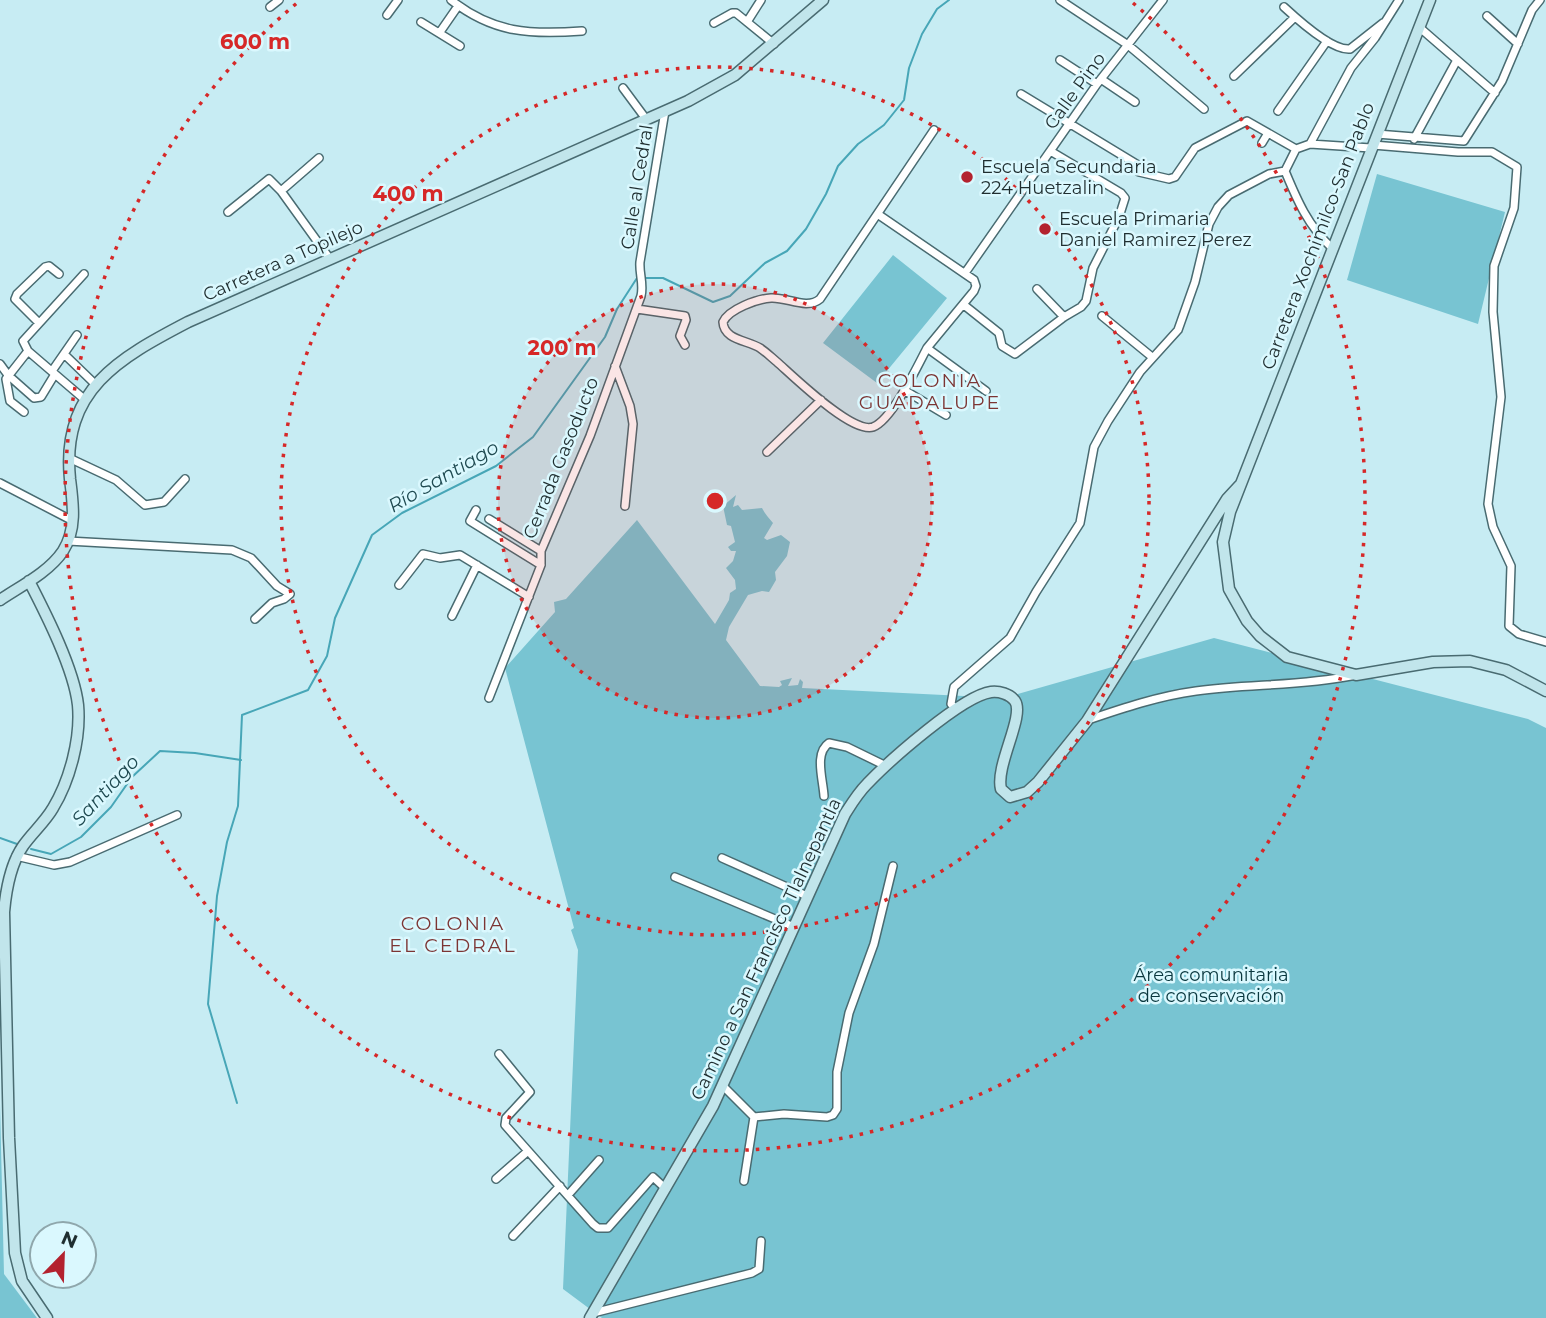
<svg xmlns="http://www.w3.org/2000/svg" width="1546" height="1318" font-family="Montserrat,sans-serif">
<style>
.green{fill:#78c4d2}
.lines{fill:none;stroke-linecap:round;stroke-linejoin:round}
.stream{stroke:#47a6b7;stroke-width:2}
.street-casing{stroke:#496b71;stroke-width:10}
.secondary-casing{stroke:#496b71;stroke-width:13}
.street{stroke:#fff;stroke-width:7}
.secondary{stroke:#c1e5eb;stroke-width:10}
.ring{fill:none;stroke:#d62828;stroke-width:3.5;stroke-dasharray:3.5 7}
.poi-dot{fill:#b3222f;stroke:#daf8fe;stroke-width:2.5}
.labels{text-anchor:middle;stroke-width:5;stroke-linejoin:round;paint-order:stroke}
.street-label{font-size:18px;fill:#1f2e30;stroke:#daf8fe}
.poi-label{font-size:18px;fill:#1f2e30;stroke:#daf8fe;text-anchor:start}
.park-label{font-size:18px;fill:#0a383f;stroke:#daf8fe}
.neighbourhood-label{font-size:19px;letter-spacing:2px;fill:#7c3534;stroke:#daf8fe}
.water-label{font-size:19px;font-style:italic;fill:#1f4a51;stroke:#daf8fe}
.centre{fill:#d62828;stroke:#daf8fe;stroke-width:3.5}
.ring-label{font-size:21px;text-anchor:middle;font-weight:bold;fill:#d62828;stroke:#daf8fe;stroke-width:5;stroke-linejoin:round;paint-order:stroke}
</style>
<rect width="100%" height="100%" fill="#c7ecf3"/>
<!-- green -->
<path class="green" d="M1377,174L1505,212L1478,324L1347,280Z
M893,255L947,298L877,383L823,343Z
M736,495L733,507L738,505L742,510L762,508C765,514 769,518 773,523L764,538L767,540L781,535L790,542L787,556L775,572L776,580L769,592L762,591L748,595L729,627L726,640L760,686L779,687L782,685L780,681L792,678L788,686L798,685L800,679L803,682L802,688L1004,698L1214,638L1528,719L1546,728V1318H602L563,1289L578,950L571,930L574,928L505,668L555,612L554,602L566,599L637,520L715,624L729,600L730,593L736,589L735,580L726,568L733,561L736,551H731L728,547L735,542L731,526L727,525L723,506Z
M0,1104L4,1274L37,1318H0Z"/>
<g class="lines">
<!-- stream -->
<path class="stream" d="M643,278H663L713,302L730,296L765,263L787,251L806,229L826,194L838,166L858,144L884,125L904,100L909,68L922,34L937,9L949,0
M0,838L17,844
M31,849L51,854L81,837L111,807L132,777L160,751L195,753L241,760
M237,1103L208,1004L217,896L227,842L238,806L242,715L308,690L327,656L335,618L372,535L402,513L496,466L533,437L605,337L617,309L637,278"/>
<defs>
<path id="street" d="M451,0C493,33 530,35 582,31
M1060,0L1128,45L1204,109
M270,7L279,0
M1284,7C1297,19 1332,51 1350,49L1383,23
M387,15L398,0
M1487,16L1518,44
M421,22L460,46
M747,22L761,0
M714,23L732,13H736L774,44
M1419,27L1495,93
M440,32L458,6
M1060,60L1097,84
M1234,76L1295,17
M1101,79L1135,102
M623,88L646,119
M1021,94L1138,165L1139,172L1169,179L1175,177L1195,148L1247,121L1296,149L1310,144L1371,148
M1278,111L1327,41
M1377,134L1464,141L1502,81L1532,10L1540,0
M1414,139L1457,60
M1262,143L1268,133
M1310,144L1351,68L1375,38L1399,0
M1373,145L1458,152H1492L1517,167L1514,208L1494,266L1493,312L1501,397L1488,504L1493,527L1511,566L1509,626L1519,634L1546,642
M1285,171C1297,200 1308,226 1332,248
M281,191L319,158
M228,212L269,179L281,191L330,259
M879,215L974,280L976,286L974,291L927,348L986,391
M965,273L1097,84L1163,0
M1037,289L1064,317
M964,305L999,333L1002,346L1015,354L1064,317L1081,307L1086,301L1093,268L1119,217L1125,198L1121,193L1052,152
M637,309L685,316L686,320L680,336L685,345
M1102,316L1152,357
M39,323L15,299L17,294L45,267L49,266L59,274
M927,348C917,367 892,420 873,427C852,434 793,376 777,362C771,357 766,352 760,348C747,340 724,340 723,322C729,309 757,299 771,298C787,297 807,310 820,299L934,130
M64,354L95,384
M0,364L8,375L34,398L41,397L55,374
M615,366L630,406L633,424L625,506
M52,371L77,335
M904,390L946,415
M84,399L28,351L23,341L84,274
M24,412L10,401L6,379L28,351
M767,452L821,400
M69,458L116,480L145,505L164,502L185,479
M0,483L73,521
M476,510L470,521L541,565
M489,519L541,551
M68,541L232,550L251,558L277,586L290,594L284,599L272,603L255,619
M399,585L423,554L440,558L460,555L529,597
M452,616L477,565
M489,698L541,565V551L590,436L641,296C644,284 639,274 640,262L665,111
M956,709L951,704L954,687L1010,638L1036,592L1080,523L1094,447L1108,421L1140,372L1178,330L1195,282L1209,224L1218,207L1229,195L1269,174L1285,171L1296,149
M1088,720C1123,708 1159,696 1196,691C1248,684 1300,686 1351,676
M824,796C823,779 814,753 829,743L847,747L886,766
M16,856L54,865L70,862L177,815
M722,858L807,896
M675,877L794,927
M499,1054L530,1092L506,1118L505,1125L593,1224L598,1228H608L653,1177L666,1189
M722,1085L754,1117L784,1114L827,1117L833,1115L837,1109V1072L849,1013L874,944L893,866
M496,1179L528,1151
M744,1181L754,1117
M568,1195L599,1160
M513,1236L560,1186
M593,1313L752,1273L759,1269L761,1241"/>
<path id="secondary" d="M1430,0L1230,512L1223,542L1229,589L1247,621L1260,636L1287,657L1356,675L1433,662L1470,661L1506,670L1546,691
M29,581C46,614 74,669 78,705C81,738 70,780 53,808C45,822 32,833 23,846C10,865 6,889 4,912L9,1138L15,1253L22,1281L47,1318
M0,600C21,586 49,572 63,551C77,529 73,503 70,479C61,390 119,358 188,322L688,101L735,75L823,0
M590,1318L713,1106L845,814C852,803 858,793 867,784C889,761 962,696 991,692C999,691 1010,694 1015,701C1025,716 995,766 1001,789L1010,797L1027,792L1038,782L1087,721L1227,499L1240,485"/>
</defs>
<!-- street casing -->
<use href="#street" class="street-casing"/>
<!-- secondary casing -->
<use href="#secondary" class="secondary-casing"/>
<!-- street -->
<use href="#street" class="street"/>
<!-- secondary -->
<use href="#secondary" class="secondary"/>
</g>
<!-- distance rings -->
<circle cx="715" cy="501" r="217" fill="#d62828" fill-opacity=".12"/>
<g class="ring">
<circle cx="715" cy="501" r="217"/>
<circle cx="715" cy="501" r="434"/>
<path d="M1133 3A650 650 0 1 1 297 3"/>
</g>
<!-- markers -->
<g class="poi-dot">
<circle cx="967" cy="177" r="7"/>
<circle cx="1045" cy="229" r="7"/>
</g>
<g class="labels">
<!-- street labels -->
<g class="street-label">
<text transform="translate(1075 91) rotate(-54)" y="6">Calle Pino</text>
<text transform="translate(637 187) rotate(-81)" y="6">Calle al Cedral</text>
<text transform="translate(1318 236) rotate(-69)" y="6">Carretera Xochimilco-San Pablo</text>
<text transform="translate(283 261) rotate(-24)" y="6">Carretera a Topilejo</text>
<text transform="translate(561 458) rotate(-68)" y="6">Cerrada Gasoducto</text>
<text transform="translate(766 949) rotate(-65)" y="6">Camino a San Francisco Tlalnepantla</text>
</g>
<!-- poi labels -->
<g class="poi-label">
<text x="981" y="173">Escuela Secundaria<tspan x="981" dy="21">224 Huetzalin</tspan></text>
<text x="1059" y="225">Escuela Primaria<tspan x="1059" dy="21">Daniel Ramirez Perez</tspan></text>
</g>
<!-- park labels -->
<g class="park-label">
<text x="1211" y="981">Área comunitaria<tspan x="1211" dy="21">de conservación</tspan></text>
</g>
<!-- neighbourhood labels -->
<g class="neighbourhood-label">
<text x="930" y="387">COLONIA<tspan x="930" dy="22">GUADALUPE</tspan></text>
<text x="453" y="930">COLONIA<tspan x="453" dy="22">EL CEDRAL</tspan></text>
</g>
<!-- water labels -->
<g class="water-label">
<text transform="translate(443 476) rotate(-30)" y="7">Río Santiago</text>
<text transform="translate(105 790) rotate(-47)" y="7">Santiago</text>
</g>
</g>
<circle cx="715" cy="501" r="10" class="centre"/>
<g class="ring-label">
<text x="255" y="49">600 m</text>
<text x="408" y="201">400 m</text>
<text x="562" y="355">200 m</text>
</g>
<!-- north arrow -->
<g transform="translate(63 1255) rotate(23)"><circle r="33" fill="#daf8fe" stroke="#8fa7ac" stroke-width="2"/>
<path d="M0-5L12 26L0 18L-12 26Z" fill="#b3222f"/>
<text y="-10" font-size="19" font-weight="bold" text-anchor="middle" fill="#1f2e30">N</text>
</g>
</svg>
